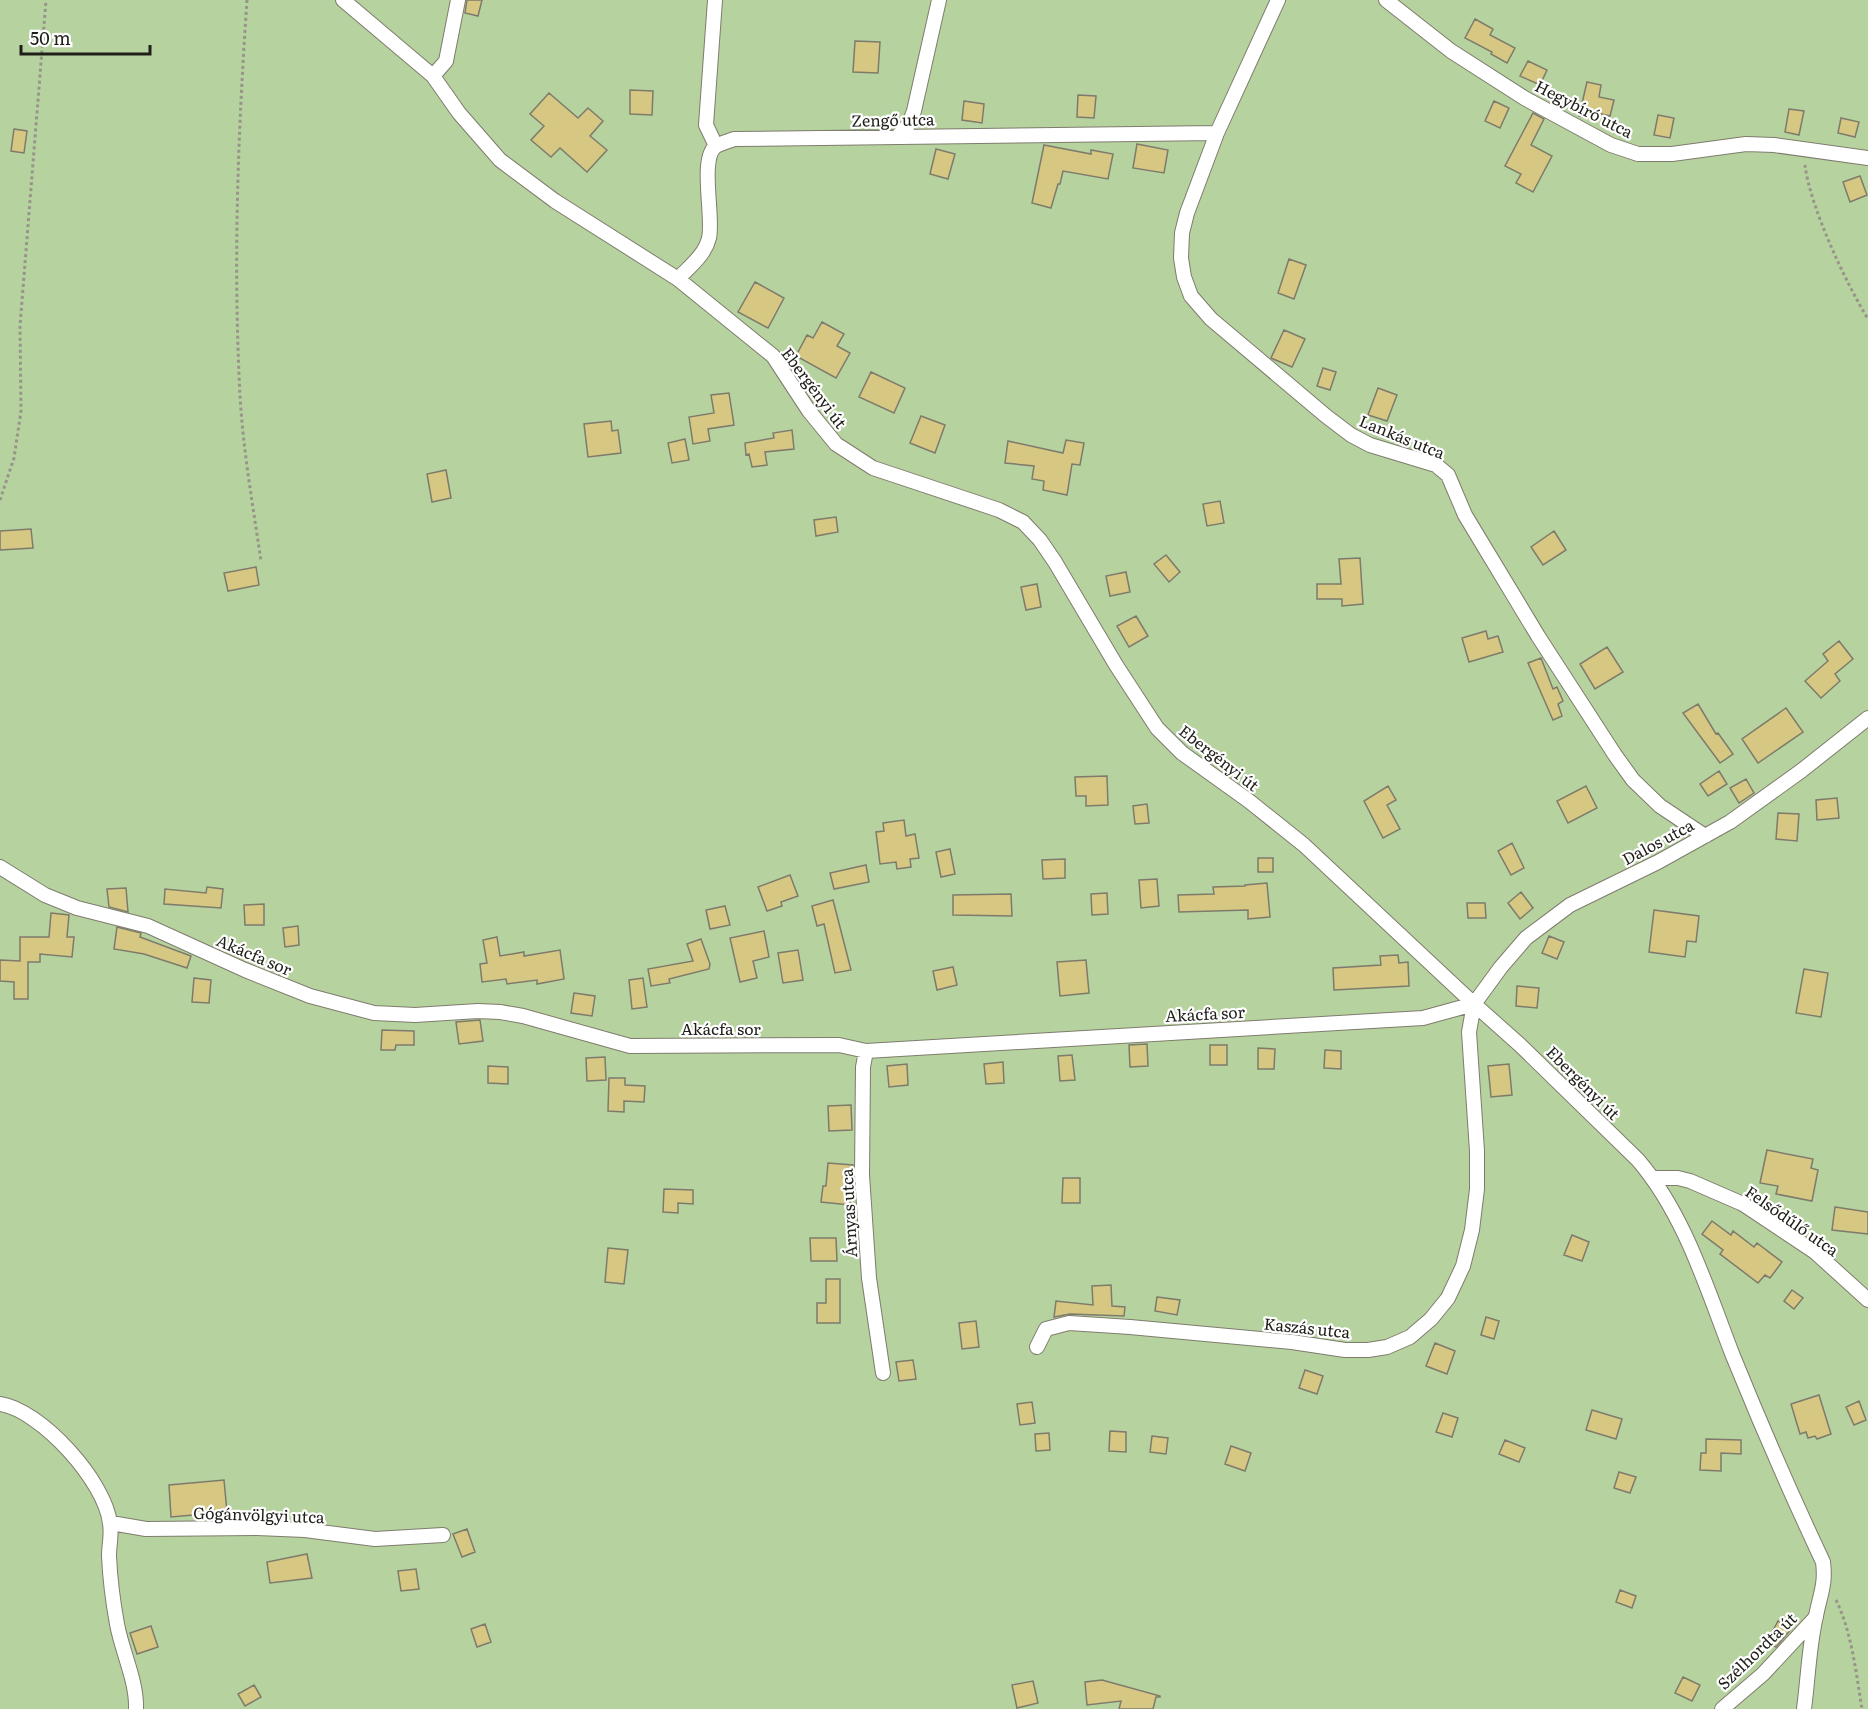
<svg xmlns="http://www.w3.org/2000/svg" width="1868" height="1709" font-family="Literata,serif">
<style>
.green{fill:#b6d29f}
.building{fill:#d6c782;stroke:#7e7b6c;stroke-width:1.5}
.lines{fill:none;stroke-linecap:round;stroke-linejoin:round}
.street-casing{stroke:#7f7c6d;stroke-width:16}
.path{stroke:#979489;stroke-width:3;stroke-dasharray:3 3;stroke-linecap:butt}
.street{stroke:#fff;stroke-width:14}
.labels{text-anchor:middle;stroke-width:4.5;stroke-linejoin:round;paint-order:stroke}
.street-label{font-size:16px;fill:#1f1e18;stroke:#fff}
</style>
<rect width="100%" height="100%" fill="#fcf9e8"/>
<!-- green -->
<path class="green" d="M0,0H1868V1709H0Z"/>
<!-- building -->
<path class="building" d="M467,0H482L478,16L465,13Z
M1475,19L1493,29L1490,35L1515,48L1507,63L1491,54L1492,52L1465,38Z
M855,41L880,42L878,73L853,72Z
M1528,61L1547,70L1540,85L1520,76Z
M1587,82L1601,85L1599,97L1614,100L1610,116L1597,113L1596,120L1579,116Z
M630,90L653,91L652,115L630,114Z
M549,93L578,118L588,108L603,121L590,136L607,150L587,172L560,148L551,157L531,140L544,126L530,114Z
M1078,95L1096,96L1094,118L1077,117Z
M964,101L984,104L982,123L962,120Z
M1494,101L1509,108L1500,128L1485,121Z
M1789,109L1804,111L1799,135L1785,132Z
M1533,113L1544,119L1531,145L1552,156L1533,192L1516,183L1521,174L1505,166Z
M1658,115L1674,118L1670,138L1654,135Z
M1841,118L1859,122L1855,137L1838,133Z
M14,129L27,131L24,153L11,151Z
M1137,144L1168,150L1164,173L1133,168Z
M1044,145L1091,154V150L1113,154L1108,179L1063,171L1060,184H1058L1051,208L1032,203Z
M936,149L955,154L948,179L930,174Z
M1860,176L1867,195L1850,202L1843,182Z
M1289,259L1306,265L1294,299L1278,293Z
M755,282L784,298L768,328L738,312Z
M822,322L844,334L837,346L850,353L836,378L796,356L807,335L813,338Z
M1284,330L1305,339L1292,367L1271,358Z
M1323,368L1336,372L1330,390L1317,386Z
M871,372L905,388L894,413L859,397Z
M1378,388L1397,395L1387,421L1368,415Z
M729,393L734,425L708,429L710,441L693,444L689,417L714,413L711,395Z
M921,416L945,425L935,453L910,443Z
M611,421L612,431L618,430L621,453L588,457L584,424Z
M792,430L794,449L765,452L767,465L752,467L749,454L746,455L745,443L774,438L773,433Z
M685,439L689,460L672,463L668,443Z
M1066,440L1084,443L1080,465L1072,464L1067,495L1043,490L1044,481L1032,479L1034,466L1005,463L1008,441L1063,453Z
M446,470L451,498L432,502L427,474Z
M1220,501L1224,523L1207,526L1203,504Z
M836,517L838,532L816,536L814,520Z
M31,529L33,548L0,550V531Z
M1554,531L1566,550L1543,565L1531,547Z
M1166,555L1180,572L1169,582L1154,564Z
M1360,558L1363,604L1342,606V599H1317V584H1341L1339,559Z
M256,567L259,585L228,591L224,573Z
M1126,572L1130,592L1110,596L1106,576Z
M1037,584L1041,607L1026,610L1021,587Z
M1136,616L1148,636L1129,647L1117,626Z
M1486,631L1488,639L1498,636L1503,652L1469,662L1462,638Z
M1839,641L1853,659L1835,674L1840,681L1821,698L1805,681L1828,661L1823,654Z
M1607,647L1623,672L1595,689L1580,664Z
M1541,658L1553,689L1557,687L1563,701L1558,704L1562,716L1553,720L1528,663Z
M1698,704L1716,734L1718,733L1733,754L1720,763L1683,713Z
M1786,708L1803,732L1758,763L1742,739Z
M1719,771L1727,784L1708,796L1700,784Z
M1107,776L1108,805L1086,806V796H1076L1075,777Z
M1746,779L1754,793L1739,803L1730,788Z
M1388,786L1396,800L1387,805L1400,829L1383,838L1364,801Z
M1586,786L1597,808L1568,823L1557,801Z
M1837,798L1839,818L1817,820L1816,800Z
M1147,804L1149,823L1135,824L1133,806Z
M1778,813L1799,814L1797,841L1776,839Z
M904,820L906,836L915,834L919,858L910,859L911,867L897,869L896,862L880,864L876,832L884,831L883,823Z
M1512,843L1524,868L1511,875L1498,851Z
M950,849L955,874L941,877L936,852Z
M1258,858H1273V872H1258Z
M1065,859V878L1043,879L1042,860Z
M866,865L869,882L834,889L830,873Z
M790,875L798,896L781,902L782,906L767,911L758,887Z
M1157,879L1159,906L1141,908L1139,880Z
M1267,883L1270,917L1248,919V910L1179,912L1178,895L1214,894L1213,887L1245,886V885Z
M207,887L223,889L221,908L164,904L165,889L206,893Z
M126,888L128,912L109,907L107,889Z
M1521,892L1533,908L1520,919L1508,903Z
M1107,893L1108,914L1092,915L1091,894Z
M1011,894L1012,916L953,915V895Z
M833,900L851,970L835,973L824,924L817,926L812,906Z
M1467,903H1485L1486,918H1468Z
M264,904V925H245L244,905Z
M725,906L730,925L710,929L706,910Z
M1654,910L1699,916L1696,942L1687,941L1685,957L1649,952Z
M51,913L69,915L67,937H74L72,957L40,954V962H28V999H14V982L0,981V960L20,961V937H49Z
M298,926L299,945L285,947L283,928Z
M117,927L141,933L140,937L191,956L187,968L144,954L114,949Z
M764,931L769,957L753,961L757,978L740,982L730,938Z
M1549,936L1564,942L1557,959L1542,953Z
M497,937L500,956L524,952V956L560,950L564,979L537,984V980L507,984L506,979L482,982L480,964L487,963L483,940Z
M701,939L710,964L709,969L669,979L670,983L651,986L648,969L693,961L687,944Z
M798,950L803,980L783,983L778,953Z
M1398,955L1399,963L1408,962L1409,986L1334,990L1333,968L1381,965L1380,956Z
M1086,960L1089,993L1060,996L1057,962Z
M953,967L957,985L937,990L933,971Z
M1804,969L1828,973L1821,1017L1796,1013Z
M194,978L211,980L209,1003L192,1002Z
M643,978L647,1007L632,1009L629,980Z
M1517,986L1539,988L1537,1008L1516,1006Z
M574,993L595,996L592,1016L571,1013Z
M480,1020L483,1041L459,1044L456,1022Z
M382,1030L414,1031V1045H396L395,1050H381Z
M1147,1044L1148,1066L1130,1067L1129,1045Z
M1210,1045H1227V1065H1210Z
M1258,1048L1275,1049L1274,1069H1258Z
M1325,1050L1341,1051V1069L1324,1068Z
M1072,1055L1075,1080L1060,1081L1058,1056Z
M605,1057L606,1080L587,1081L586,1058Z
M1003,1062L1004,1083L986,1084L984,1064Z
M907,1064L908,1085L889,1087L887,1066Z
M1509,1064L1512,1095L1491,1097L1488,1066Z
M488,1066L508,1067V1084L488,1083Z
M609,1078H625V1085L645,1086L644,1102L624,1101V1112L608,1111Z
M851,1105L852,1130L829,1131L828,1106Z
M1767,1150L1813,1159L1811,1168L1818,1170L1812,1201L1776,1194L1778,1186L1760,1183Z
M828,1163L853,1165V1181H852L850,1205L821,1202L823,1186H826Z
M1063,1178H1080V1203H1062Z
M664,1189L693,1190V1204L678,1203V1213L663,1212Z
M1835,1207L1868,1212V1234L1832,1230Z
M1712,1221L1731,1235L1733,1231L1754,1247L1757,1243L1782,1262L1770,1278L1765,1275L1758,1283L1720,1254L1723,1250L1702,1234Z
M1572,1235L1589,1242L1582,1261L1564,1255Z
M810,1238H836L837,1261H811Z
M608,1248L628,1250L624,1284L605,1282Z
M826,1279H840V1323H817V1303H826Z
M1111,1285L1112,1306L1125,1307L1124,1316L1070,1314L1054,1317L1056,1301L1093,1305L1092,1286Z
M1792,1290L1803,1298L1794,1309L1784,1301Z
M1157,1297L1180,1300L1177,1315L1155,1311Z
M1486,1317L1499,1321L1494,1339L1481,1335Z
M976,1321L979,1347L962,1349L959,1323Z
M1435,1343L1455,1351L1447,1374L1426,1366Z
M913,1360L916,1379L899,1381L896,1362Z
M1305,1370L1323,1376L1317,1394L1299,1388Z
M1819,1395L1831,1434L1817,1439L1815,1436L1808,1438L1806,1432L1800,1434L1791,1404Z
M1859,1401L1866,1420L1854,1425L1846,1407Z
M1032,1402L1035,1423L1020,1425L1017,1404Z
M1592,1410L1622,1419L1616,1439L1586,1430Z
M1443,1413L1458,1418L1452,1437L1436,1432Z
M1110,1431L1126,1432V1452L1109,1451Z
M1049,1433L1050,1450L1036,1451L1035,1434Z
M1152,1436L1168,1438L1166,1454L1150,1452Z
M1706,1439L1741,1440V1454L1721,1453V1471L1700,1470L1701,1453H1706Z
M1505,1440L1525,1448L1519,1462L1499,1454Z
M1231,1446L1251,1453L1245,1471L1225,1464Z
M1619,1472L1636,1477L1630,1493L1614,1488Z
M224,1480L227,1512L171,1517L169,1485Z
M467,1529L475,1552L462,1557L453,1534Z
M307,1554L312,1578L270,1583L267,1562Z
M416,1569L419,1589L401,1591L398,1571Z
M1620,1590L1636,1596L1632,1608L1616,1602Z
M1778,1621L1792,1628L1776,1647L1767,1642Z
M485,1624L491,1642L477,1647L471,1629Z
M151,1626L158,1647L137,1654L130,1633Z
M1683,1677L1700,1685L1692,1701L1675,1693Z
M1102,1680L1160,1696V1697H1156L1153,1709H1119L1121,1701L1087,1705L1085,1682Z
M1033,1681L1038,1703L1017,1708L1012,1685Z
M254,1685L261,1697L245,1706L238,1694Z"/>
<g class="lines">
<defs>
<path id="street" d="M343,0L433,76L459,113L500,160L555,201L678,279L773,356L809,411L836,444L873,468L999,510L1023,522L1040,540L1055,562L1116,665L1157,728L1182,753L1249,801L1304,845L1474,1004L1520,1045L1638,1160C1685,1215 1707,1289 1733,1356C1761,1425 1791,1494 1823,1562C1826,1584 1820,1595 1816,1616C1809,1646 1808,1679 1804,1709
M715,0L706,125L716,146
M1278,0L1217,133L1187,213L1182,233L1181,258L1184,277L1191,296L1211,319L1326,416L1351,435L1370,445L1436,465L1448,475L1465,515L1538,636L1615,755L1633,780L1660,806L1705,836
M1386,0L1451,51L1526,99L1611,145L1638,154H1672L1746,144L1774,145L1868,158
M433,76L446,61L458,0
M898,136L909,124L914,111L939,0
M678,279C690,266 705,255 709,238C714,217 699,158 716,146C721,143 729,141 734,139L1217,133
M0,867L45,895L77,908L148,926L245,970L310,996L374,1013L415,1015L478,1011L500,1012L523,1016L630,1046L839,1045L866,1051L1423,1018L1474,1004
M866,1051L863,1067L862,1175L869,1278L883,1373
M1653,1178H1678L1690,1181L1743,1204L1815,1252L1868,1300
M1037,1347L1046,1329L1069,1323L1130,1327L1292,1342L1345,1350H1368L1387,1347L1410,1337L1431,1319L1448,1298L1463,1266L1472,1230L1477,1189V1151L1469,1032L1474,1004L1501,967L1526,938L1570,905L1658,862L1730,822L1801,771L1868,718
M0,1404C41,1410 106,1482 110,1524C112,1534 109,1545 109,1556C110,1578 113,1602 117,1624C122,1652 137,1681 136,1709
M111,1523L146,1529L257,1528L305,1530L375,1539L443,1535
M1722,1709L1763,1674L1816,1617"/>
</defs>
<!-- street casing -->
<use href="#street" class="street-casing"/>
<!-- path -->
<path class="path" d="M247,0C238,131 233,263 240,395C243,450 253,506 261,561
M1805,165C1810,207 1846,283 1868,319
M0,500L14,458L21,411L20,326L46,0
M1836,1600C1852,1633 1856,1673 1862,1709"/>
<!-- street -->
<use href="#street" class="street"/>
</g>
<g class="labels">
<!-- street labels -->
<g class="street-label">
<text transform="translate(1584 109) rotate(27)" y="6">Hegybíró utca</text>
<text transform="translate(893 120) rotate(-1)" y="6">Zengő utca</text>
<text transform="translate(814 388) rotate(53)" y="6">Ebergényi út</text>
<text transform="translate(1402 437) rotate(22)" y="6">Lankás utca</text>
<text transform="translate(1219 758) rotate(38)" y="6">Ebergényi út</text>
<text transform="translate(1658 842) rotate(-28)" y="6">Dalos utca</text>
<text transform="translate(254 955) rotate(23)" y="6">Akácfa sor</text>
<text transform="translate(1205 1014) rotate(-3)" y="6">Akácfa sor</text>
<text x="721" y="1035">Akácfa sor</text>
<text transform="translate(1583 1083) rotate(45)" y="6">Ebergényi út</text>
<text transform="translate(849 1213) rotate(-93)" y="6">Árnyas utca</text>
<text transform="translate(1792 1221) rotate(35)" y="6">Felsődűlő utca</text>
<text transform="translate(1307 1328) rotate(6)" y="6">Kaszás utca</text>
<text transform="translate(259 1515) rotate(2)" y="6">Gógánvölgyi utca</text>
<text transform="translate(1757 1651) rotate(-44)" y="6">Szélhordta út</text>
</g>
</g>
<!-- scale -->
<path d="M21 45v9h129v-9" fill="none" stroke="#1f1e18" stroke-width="3"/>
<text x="30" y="45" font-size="18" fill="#1f1e18" stroke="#ffffff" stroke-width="4.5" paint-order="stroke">50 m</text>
</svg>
